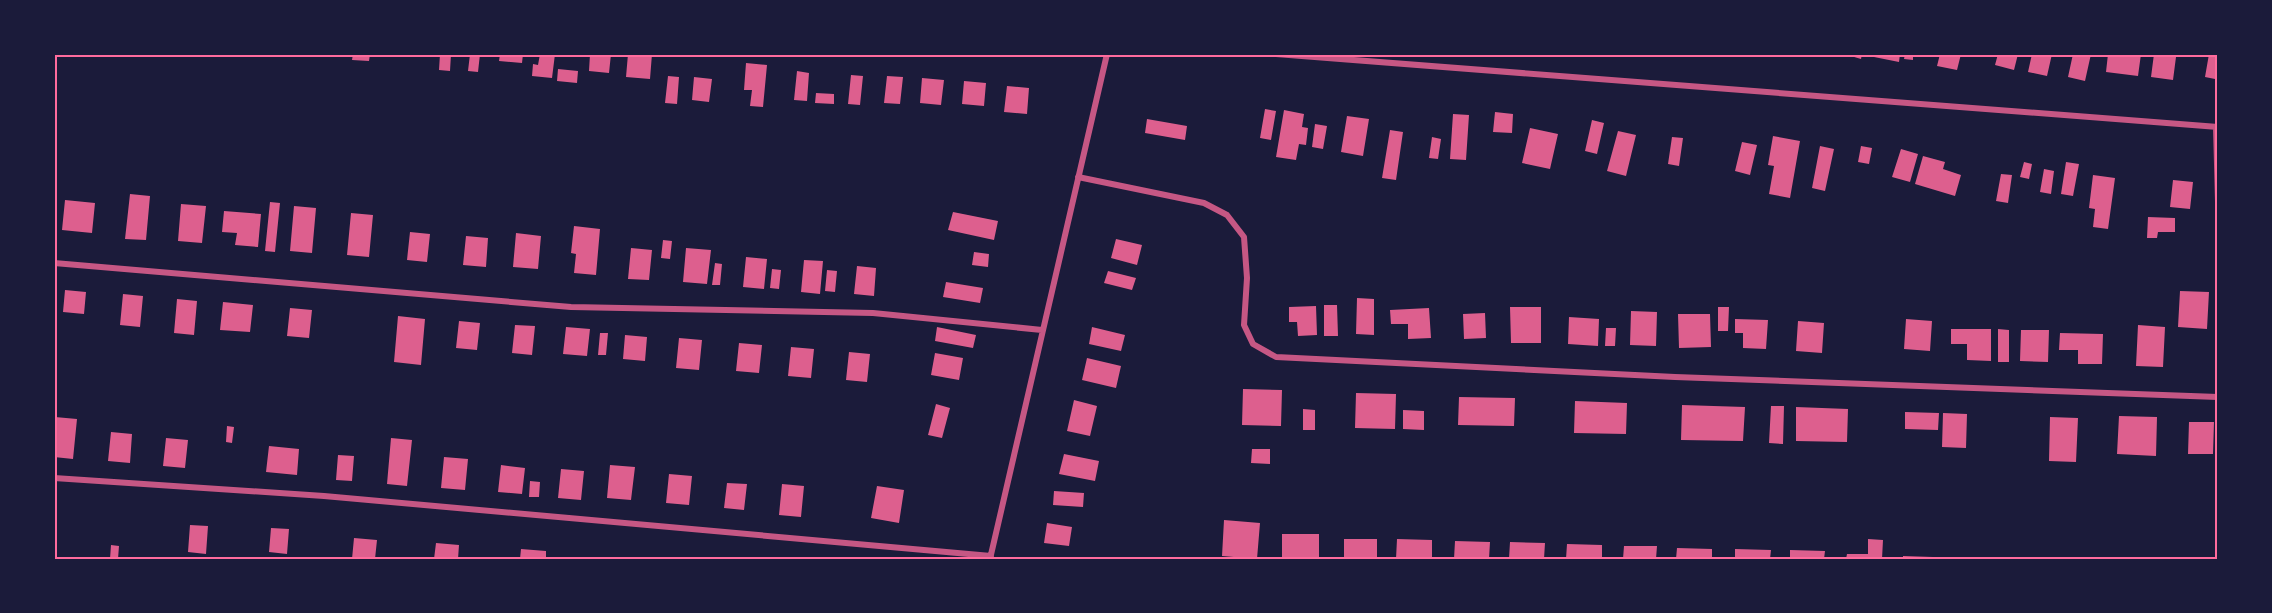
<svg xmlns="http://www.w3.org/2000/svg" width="2272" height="613" font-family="Barlow,sans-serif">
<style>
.building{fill:#dd5f8e}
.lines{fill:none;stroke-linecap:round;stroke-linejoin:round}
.minor{stroke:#c65784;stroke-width:6}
.neatline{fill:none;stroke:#ff6b9d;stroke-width:2}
</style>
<rect width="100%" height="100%" fill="#1b1b3a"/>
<!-- building -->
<path class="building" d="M353,54H370L369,61L352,60Z
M440,54H451L450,71L439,70Z
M470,54H480L478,72L468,71Z
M500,54H523L522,63L499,61Z
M540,54H555L552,78L532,76L533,64L538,65Z
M590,54H611L609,73L589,71Z
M628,54H652L650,79L626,77Z
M1844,54H1862L1861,59Z
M1875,54H1900L1899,62L1874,57Z
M1905,54H1913V60L1904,59Z
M1940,54H1961L1957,70L1937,66Z
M1998,54H2018L2014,70L1995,65Z
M2032,54H2052L2047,76L2028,72Z
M2073,54H2091L2085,81L2068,77Z
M2108,54H2141L2138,76L2106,72Z
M2154,54L2176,57L2173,80L2151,77Z
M2209,54H2218L2215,79L2205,77Z
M746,63L767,65L763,107L750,106L752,90H744Z
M558,69L578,71L577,83L557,81Z
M797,71L809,73L807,101L794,100Z
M851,75L863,76L860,105L848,104Z
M668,76L679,77L677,104L665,103Z
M887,76L903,77L900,104L884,103Z
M694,77L712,79L709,102L692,100Z
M922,78L944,80L941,105L920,103Z
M964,81L986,83L984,106L962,104Z
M1007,86L1029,88L1027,114L1004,112Z
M816,93L834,94V104L815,103Z
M1265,109L1276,111L1271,140L1260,138Z
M1284,110L1304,114L1302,127L1308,128L1306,145L1299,144L1296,160L1276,157Z
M1495,112L1513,114L1512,133L1493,132Z
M1453,114L1469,115L1466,160L1450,159Z
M1347,116L1369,119L1363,156L1341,152Z
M1147,119L1187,126L1185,140L1145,133Z
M1592,120L1604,123L1597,154L1585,151Z
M1315,124L1327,126L1323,149L1312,147Z
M1530,128L1558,134L1550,169L1522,163Z
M1390,130L1403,132L1396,180L1382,178Z
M1618,131L1636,135L1626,176L1607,171Z
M1773,136L1800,141L1790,198L1769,194L1774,166L1768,165Z
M1432,137L1441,139L1438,159L1429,158Z
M1672,137L1683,138L1679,166L1668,164Z
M1742,142L1757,145L1750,175L1735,171Z
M1820,146L1834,149L1825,191L1812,188Z
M1861,146L1872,148L1869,164L1858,162Z
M1901,149L1918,154L1910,182L1892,177Z
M1923,156L1945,162L1943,169L1961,175L1955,196L1915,184Z
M2024,162L2032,164L2029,179L2020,177Z
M2066,162L2079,164L2073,196L2061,194Z
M2044,169L2054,171L2051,194L2040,192Z
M2001,174L2012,175L2008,203L1996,201Z
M2093,175L2115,178L2108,229L2093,227L2095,209L2089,208Z
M2173,180L2193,182L2190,209L2170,207Z
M130,194L150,196L146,240L125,239Z
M65,200L95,203L92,233L62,230Z
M270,202L280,203L275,252L265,251Z
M181,204L206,206L202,243L178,241Z
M294,206L316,208L312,253L290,251Z
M224,211L261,214L258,247L235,245L237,233L222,232Z
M953,212L998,221L994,240L948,230Z
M351,213L373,215L369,257L347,255Z
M2148,217L2175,218V232H2158L2157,238H2147Z
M574,226L600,229L596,275L574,273L576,254L571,253Z
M410,232L430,234L427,262L407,260Z
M516,233L541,236L538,269L513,267Z
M466,236L488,238L486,267L463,265Z
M1116,239L1142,245L1137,265L1111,258Z
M663,240L672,241L670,259L661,258Z
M631,248L652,250L649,280L628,279Z
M686,248L711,250L707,284L683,282Z
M974,252L989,254L988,267L972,265Z
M746,257L767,259L764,289L743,287Z
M804,260L823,261L820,294L801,292Z
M715,263L722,264L720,285H712Z
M857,266L876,268L874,296L854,294Z
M772,269L781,270L779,289L770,288Z
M827,270L837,271L835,292L825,291Z
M1108,271L1136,278L1132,290L1104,283Z
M946,282L983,288L980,303L943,297Z
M65,290L86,292L84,314L63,312Z
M2180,291L2209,292L2207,329L2178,327Z
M123,294L143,296L140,327L120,325Z
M1357,298L1374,299V335L1356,334Z
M177,299L197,301L194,335L174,333Z
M223,302L253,305L250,332L220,330Z
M1324,305H1337L1338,336H1324Z
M1316,306L1317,335L1298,336L1297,322H1289V307Z
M1510,307H1541V343H1511Z
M1718,307H1729L1728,331H1718Z
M290,308L312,310L309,338L287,336Z
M1429,308L1431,338L1408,339V324H1391L1390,310Z
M1631,311L1657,312L1656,346L1630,345Z
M1485,313L1486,338L1464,339L1463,314Z
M1678,314H1710L1711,347L1679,348Z
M398,316L425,319L421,365L394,362Z
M1569,317L1599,319L1598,346L1568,344Z
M1735,319L1768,320L1766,349L1743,348V333H1735Z
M1906,319L1932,321L1930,351L1904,349Z
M459,321L480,323L477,350L456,348Z
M1798,321L1824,323L1822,353L1796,351Z
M515,325L535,326L532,355L512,353Z
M2138,325L2165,327L2163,367L2136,366Z
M566,327L590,329L587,356L563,354Z
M937,327L976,335L973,348L935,341Z
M1092,327L1125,335L1121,351L1089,344Z
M1606,328H1616L1615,346H1605Z
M1951,329H1991V361L1967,360V344H1951Z
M1998,329L2009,330V362H1998Z
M2021,330H2049L2048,362L2020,361Z
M600,333H608L606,355H598Z
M2060,333L2103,334L2102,364H2078V350H2059Z
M625,335L647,337L645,361L623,359Z
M679,338L702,340L699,370L676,368Z
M739,343L762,345L759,373L736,371Z
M791,347L814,349L811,378L788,376Z
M849,352L870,354L867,382L846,380Z
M935,353L963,358L959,380L931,375Z
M1087,358L1121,366L1116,388L1082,380Z
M1243,389L1282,390L1281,426L1242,425Z
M1356,393L1396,394L1395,429L1355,428Z
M1459,397L1515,398L1514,426L1458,425Z
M1074,400L1097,406L1090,436L1067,431Z
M1575,401L1627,403L1626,434L1574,433Z
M936,404L950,408L942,438L928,435Z
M1682,405L1745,407L1743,441L1681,440Z
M1771,406H1784L1783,444L1769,443Z
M1796,407L1848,409L1847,442L1796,441Z
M1303,409L1315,410V430H1303Z
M1403,410L1424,411V430L1403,429Z
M1905,412L1939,413L1938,430L1905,429Z
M1943,413L1967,414L1966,448L1942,447Z
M2119,416L2157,417L2156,456L2117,454Z
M55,417L77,419L73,459L54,457Z
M2050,417L2078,418L2076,462L2049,461Z
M2189,422H2214L2213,454H2188Z
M227,426L234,427L232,443L226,442Z
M111,432L132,434L130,463L108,461Z
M166,438L188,440L185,468L163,466Z
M391,438L412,440L407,486L387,484Z
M269,446L299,449L297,475L266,472Z
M1252,449H1270V464L1251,463Z
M1064,454L1099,461L1095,481L1059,474Z
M338,455L354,456L352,481L336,480Z
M444,457L468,459L465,490L441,488Z
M501,465L525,468L522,494L498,492Z
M610,465L635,467L631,500L607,498Z
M561,469L584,471L581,500L558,498Z
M669,474L692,476L689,505L666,503Z
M530,481L540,482L539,497H529Z
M727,483L747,484L744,510L724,508Z
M782,484L804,486L801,517L779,515Z
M877,486L904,490L899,523L871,518Z
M1054,491L1084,493L1083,507L1053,505Z
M1224,520L1260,523L1257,559L1222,556Z
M1047,523L1072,527L1069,546L1044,543Z
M190,525L208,526L206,554L188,552Z
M271,528L289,529L287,554L269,552Z
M1282,534H1319V559L1282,558Z
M354,538L377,540L375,559H352Z
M1344,539H1377V559H1344Z
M1397,539L1432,540V559H1396Z
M1868,539L1883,540L1882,559H1846L1847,554H1868Z
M1455,541L1490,542L1489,559H1454Z
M1510,542L1545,543L1544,559H1509Z
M436,543L459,545L458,559H434Z
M1567,544L1602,545V559H1566Z
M111,545L119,546L118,559H110Z
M1624,546H1657L1656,559H1623Z
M1677,548L1712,549V559H1676Z
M521,549L546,551V559H520Z
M1735,549L1771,550L1770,559H1735Z
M1790,550L1825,551L1824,559H1790Z
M1903,556L1933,557V559H1903Z"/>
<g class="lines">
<!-- minor -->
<path class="minor" d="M1276,54L2218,127
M2216,127L2218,202
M1078,177L1204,203L1227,215L1244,237L1247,278L1244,325L1253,344L1276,357L1675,377L2218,397
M54,263L571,307L873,313L1042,330
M54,478L324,496L991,556
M990,559L1107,54"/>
</g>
<!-- border -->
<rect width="2272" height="613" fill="none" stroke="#1b1b3a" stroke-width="111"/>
<rect x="56" y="56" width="2160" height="502" class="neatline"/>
</svg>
